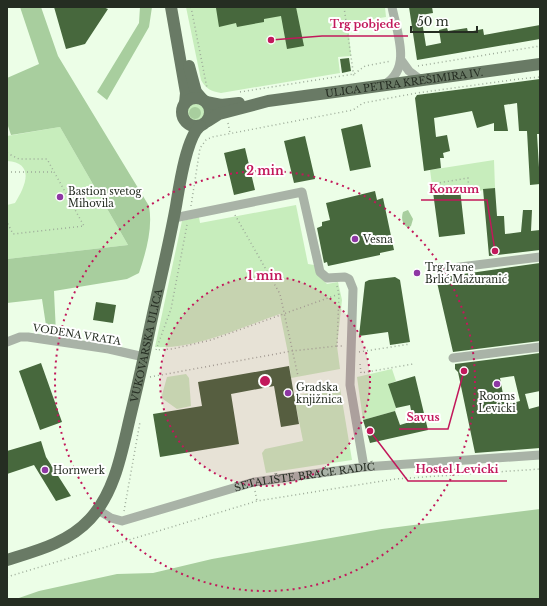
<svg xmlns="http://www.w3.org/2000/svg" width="547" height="606" font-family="'Libre Baskerville',serif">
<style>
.green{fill:#c7edbc}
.water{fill:#a8ce9e}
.building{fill:#47683d;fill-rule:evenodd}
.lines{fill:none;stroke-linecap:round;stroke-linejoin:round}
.path{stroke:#9dab99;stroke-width:1.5;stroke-dasharray:1 3;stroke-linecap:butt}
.minor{stroke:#a9b3a7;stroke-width:9}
.major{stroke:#697a65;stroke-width:12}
.ring{fill:none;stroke:#c2185b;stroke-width:2;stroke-dasharray:2 4}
.poi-dot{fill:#8e37a4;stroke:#fff;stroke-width:1.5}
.labels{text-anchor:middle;stroke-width:4;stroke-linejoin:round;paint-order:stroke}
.street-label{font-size:10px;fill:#252d22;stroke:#fff}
.poi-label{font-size:10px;fill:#252d22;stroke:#fff;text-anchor:start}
.centre{fill:#c2185b;stroke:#fff;stroke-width:2}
.ring-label{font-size:12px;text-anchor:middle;font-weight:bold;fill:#c2185b;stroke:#fff;stroke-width:4;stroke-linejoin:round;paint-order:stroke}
.leader{fill:none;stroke:#c2185b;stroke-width:1.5}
.callout-dot{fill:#c2185b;stroke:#fff;stroke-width:1.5}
.callout-label{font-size:11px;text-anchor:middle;font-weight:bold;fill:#c2185b;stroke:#fff;stroke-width:4;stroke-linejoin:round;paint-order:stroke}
</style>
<rect width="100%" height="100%" fill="#ecfee7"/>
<!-- green -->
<path class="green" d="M186,7H385L386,17L348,23L351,56L338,57L340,73L221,93C211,91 206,89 201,80Z
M187 112a9 9 0 1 1 18 0a9 9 0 1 1-18 0Z
M60,127L128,245L7,259V205L15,203C25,187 36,163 7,161V136Z
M494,160L495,188L460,194L459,189L433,192L430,170Z
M296,205L308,264L314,265L323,280L327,284L338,282L342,300L337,346L340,369L291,378L288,353L280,314C241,327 197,349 155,347L182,221L199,217L200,223Z
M392,369L396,381L389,384L396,408L395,411L363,420L357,377Z
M186,374L189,378L191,406L177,409L163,399L162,395L167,377Z
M340,388L352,460L266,473L262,453L265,449L303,441L294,396Z"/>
<!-- water -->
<path class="water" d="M20,7H41L58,56L149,206C153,228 146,252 139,273L127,279L54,291L56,333L47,332L42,299L7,303V259L128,245L60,127L11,135L7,123V78L39,64Z
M140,7H152L149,27L107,100L97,92L139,23Z
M189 113a6 6 0 1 1 12 0a6 6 0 1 1-12 0Z
M408,210L413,219L411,226L408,228C402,224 401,218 403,212Z
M540,509V599H16L39,591L117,574L153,573L212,559L382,529Z"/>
<!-- building -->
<path class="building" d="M54,7H103L108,9L85,44L66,49Z
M223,7H296L304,46L287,49L281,16L264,19V22L237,27L236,23L219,27L216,8Z
M409,7H432L433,13L421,15L426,46L441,43L439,30L447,28L448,31L467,28L468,32L483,29L484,35L540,25V39L417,60Z
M349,58L351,71L342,73L340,59Z
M540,79V134H537L540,184L530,185L527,131H519L517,103L504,105L508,131H494V123L477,128L472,111L434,118L436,137L447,135L450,151L443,153L444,158H440L441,168L424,171L415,98L417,95Z
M362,124L371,167L350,171L341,129Z
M305,136L315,179L294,183L284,141Z
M245,148L255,190L234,195L224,153Z
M495,188L497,216H504L505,234L521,232L523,210H532L531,231L540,230V250L489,256L483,189Z
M460,189L465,234L439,237L433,192Z
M375,191L377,200L383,198L394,250L380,253V255L328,266L327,262L324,263L317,228L322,226V222L330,220L326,203Z
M540,263V341L453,352L436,278Z
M395,277L400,280L410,342L390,345L388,332L359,336L365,282L369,280Z
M96,302L116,305L113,323L93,320Z
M540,353V391L525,394L529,409L540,406V448L475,453L458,372L455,369V364ZM514,376L520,401L505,405L500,378Z
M41,363L62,422L40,430L19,371Z
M289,366L299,424L281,427L274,386L231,394L239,444L160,457L153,414L202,406L198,382Z
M415,376L428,430L370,443L363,420L395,411L400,425L413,421L410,405L396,408L388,384Z
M41,441L46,457L71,496L56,501L34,465L7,474V451Z"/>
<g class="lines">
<!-- path -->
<path class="path" d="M191,7L207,88
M344,7L354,78
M418,66L540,46
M240,92L354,74L365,66L391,61
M228,123L230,133
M7,153L19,159H47L84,226L13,234L7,222
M7,172H54
M432,184L468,178L469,194
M191,206L200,148L206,140L212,137L353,110L363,103L417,93L519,79L540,77
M235,215L280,294L298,376
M187,225L171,309L156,350L172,349L211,340L339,294
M337,286L339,294L337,346H343
M359,352L410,344
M360,364L361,373L413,364
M150,377L292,351L337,346
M255,491L257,501
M124,511L140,422
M7,577L257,501L395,479L540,469"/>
<!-- minor -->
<g class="minor">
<path d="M401,60L409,71L421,80"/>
<path d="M385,84C412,68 397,33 392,7"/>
<path d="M174,218L302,192L320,272L327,278L345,277L349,279L353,289L350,385L364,467"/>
<path d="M444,269L540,257"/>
<path d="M7,342L20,337H28L109,349L144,357"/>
<path d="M453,358L540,347"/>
<path id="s1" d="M98,510L111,518L122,521L254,482L364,467L540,455"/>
</g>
<!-- major -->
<g class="major">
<path d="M171,7L186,93L185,103"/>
<path d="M189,66L196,92L202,99"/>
<circle cx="196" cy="112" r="14"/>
<path d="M206,102L221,105L239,103"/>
<path id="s2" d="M208,121L219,114L268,101L540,64"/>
<path id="s3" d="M7,560C36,551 68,543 90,519C116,491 122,450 131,413C137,388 143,362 148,337C157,293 168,250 176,206C179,188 186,138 200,126"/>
</g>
</g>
<!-- distance rings -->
<circle cx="265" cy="381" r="105" fill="#c2185b" fill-opacity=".12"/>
<g class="ring">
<circle cx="265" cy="381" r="105"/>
<circle cx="265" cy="381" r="210"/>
</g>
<!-- markers -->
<g class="poi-dot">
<circle cx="60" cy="197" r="4"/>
<circle cx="355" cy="239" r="4"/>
<circle cx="417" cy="273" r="4"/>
<circle cx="497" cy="384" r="4"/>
<circle cx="288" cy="393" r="4"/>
<circle cx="45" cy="470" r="4"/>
</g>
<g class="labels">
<!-- street labels -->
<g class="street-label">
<text dy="4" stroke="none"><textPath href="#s2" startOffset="201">ULICA PETRA KREŠIMIRA IV.</textPath></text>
<text transform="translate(77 334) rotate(9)" y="4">VODENA VRATA</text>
<text dy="4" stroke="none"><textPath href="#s3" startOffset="278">VUKOVARSKA ULICA</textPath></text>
<text dy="4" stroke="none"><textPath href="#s1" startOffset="215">ŠETALIŠTE BRAĆE RADIĆ</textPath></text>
</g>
<!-- poi labels -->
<g class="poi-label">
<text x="68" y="195">Bastion svetog<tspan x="68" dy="12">Mihovila</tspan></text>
<text x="363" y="243">Vesna</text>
<text x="425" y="271">Trg Ivane<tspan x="425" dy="12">Brlić Mažuranić</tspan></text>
<text x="296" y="391">Gradska<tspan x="296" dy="12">knjižnica</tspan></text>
<text x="497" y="400" text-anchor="middle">Rooms<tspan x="497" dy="12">Levicki</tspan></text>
<text x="53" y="474">Hornwerk</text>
</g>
</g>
<circle cx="265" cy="381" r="6" class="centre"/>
<g class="ring-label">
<text x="265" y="175">2 min</text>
<text x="265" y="280">1 min</text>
</g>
<!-- callouts -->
<path class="leader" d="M271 40L322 36H408M495 251L487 200H421M464 371L448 429H399M370 431L408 481H507"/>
<g class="callout-dot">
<circle cx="271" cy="40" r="4"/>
<circle cx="495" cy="251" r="4"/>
<circle cx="464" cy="371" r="4"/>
<circle cx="370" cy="431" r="4"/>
</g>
<g class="callout-label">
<text x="365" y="28">Trg pobjede</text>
<text x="454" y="193">Konzum</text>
<text x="423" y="421">Savus</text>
<text x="457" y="473">Hostel Levicki</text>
</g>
<!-- border -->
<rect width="547" height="606" fill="none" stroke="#252d22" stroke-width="16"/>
<!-- scale -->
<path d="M411 26v6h66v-6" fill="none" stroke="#252d22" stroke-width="2"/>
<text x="417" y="26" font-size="12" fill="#252d22" stroke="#ffffff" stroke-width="3" paint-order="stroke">50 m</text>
</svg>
